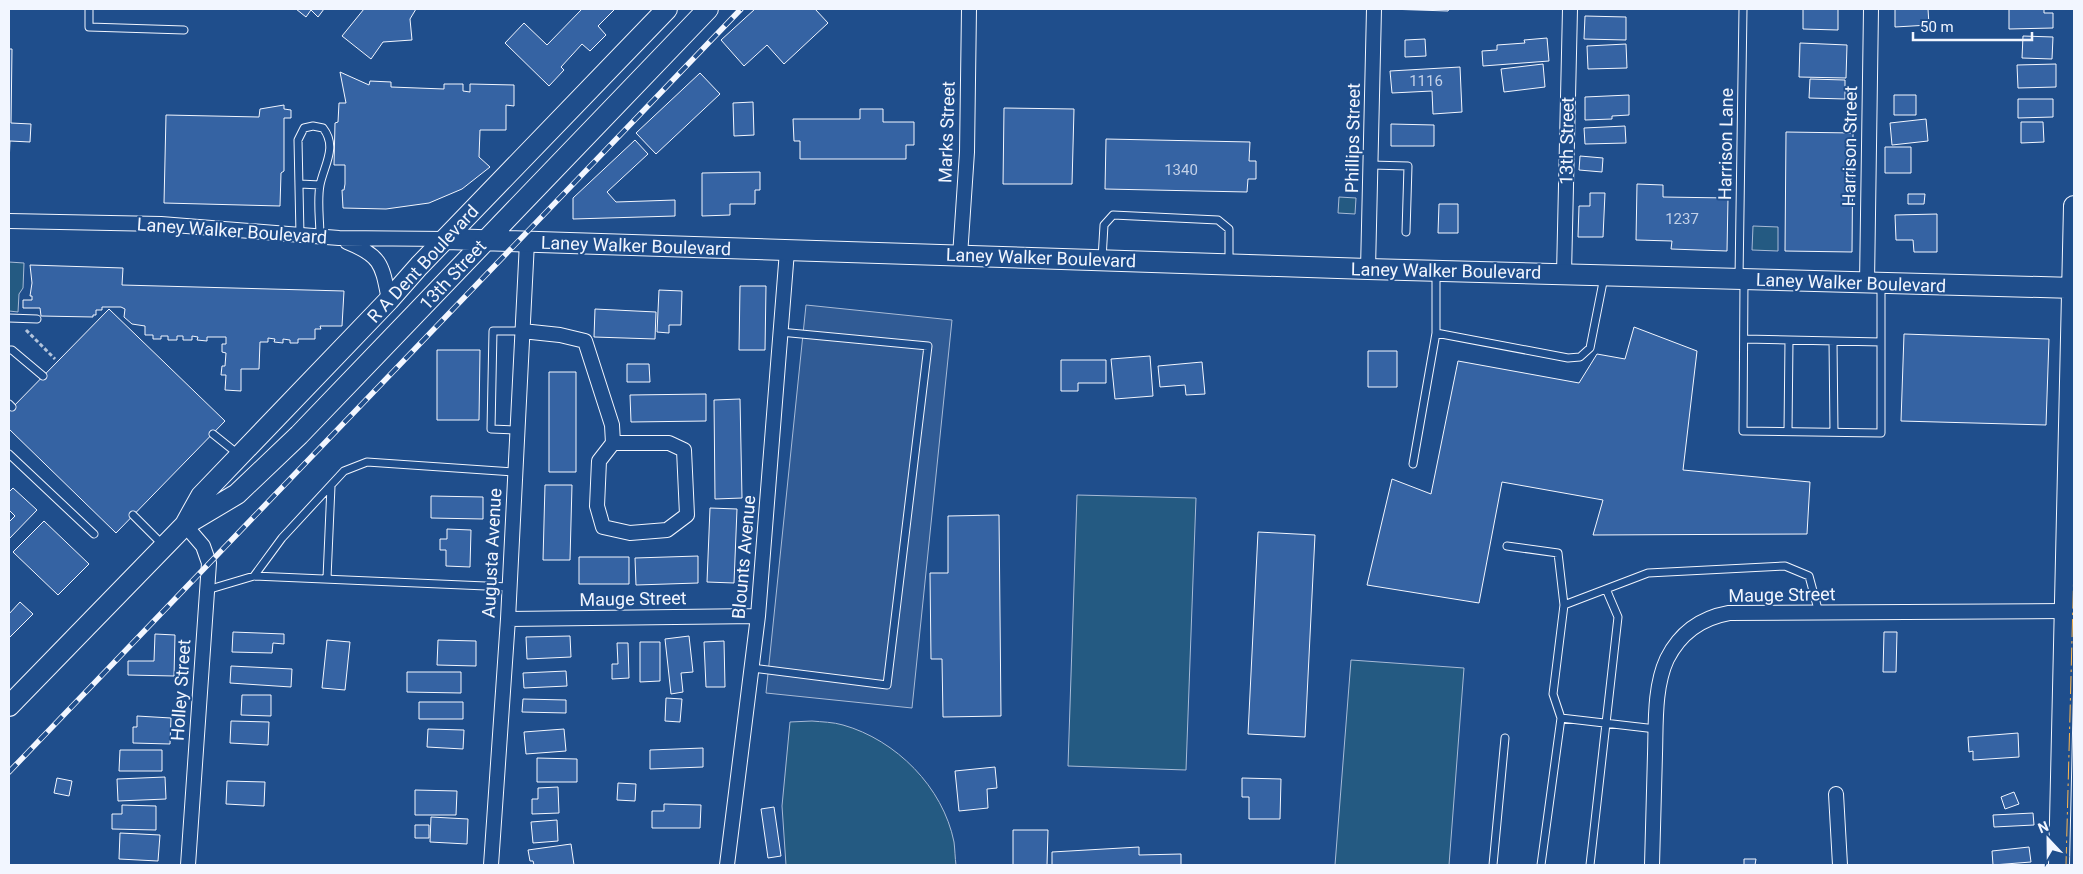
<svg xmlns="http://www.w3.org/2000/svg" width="2083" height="874" font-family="Roboto,sans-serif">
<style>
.green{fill:#245a82;stroke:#a8bbd7}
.parking{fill:#305b95;stroke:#a8bbd7}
.building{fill:#3563a3;stroke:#f2f6ff}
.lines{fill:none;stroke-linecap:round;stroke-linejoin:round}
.lane-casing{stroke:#f2f6ff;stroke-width:9}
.street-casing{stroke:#f2f6ff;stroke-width:16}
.secondary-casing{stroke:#f2f6ff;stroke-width:22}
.path{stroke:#b3c4dc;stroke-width:3;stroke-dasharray:4 2.5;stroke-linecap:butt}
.lane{stroke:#1f4e8c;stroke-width:7}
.street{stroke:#1f4e8c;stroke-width:14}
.secondary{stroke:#1f4e8c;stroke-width:20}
.rail-casing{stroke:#f2f6ff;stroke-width:5.5}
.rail{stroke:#1f4e8c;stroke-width:4;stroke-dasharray:11;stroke-linecap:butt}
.power{stroke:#ffb74d;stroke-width:1;stroke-dasharray:18 4 2.5 4;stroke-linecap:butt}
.labels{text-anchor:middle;stroke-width:4;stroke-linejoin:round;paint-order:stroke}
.number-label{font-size:15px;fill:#c3d1e8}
.street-label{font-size:18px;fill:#f2f6ff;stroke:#1f4e8c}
</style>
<rect width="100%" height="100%" fill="#1f4e8c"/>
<!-- green -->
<path class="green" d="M1339,197L1356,198L1355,214L1338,213Z
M1753,226L1778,227V251L1752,250Z
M9,262L24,263L23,288L19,294L18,312L9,311Z
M1077,495L1196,498L1186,770L1068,766Z
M1351,660L1464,668L1449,865H1335Z
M812,721C822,722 833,722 843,725C896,740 943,787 954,842C955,850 955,858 956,865H786L782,806L790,722Z"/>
<!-- parking -->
<path class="parking" d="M806,305L952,320L912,708L766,693Z"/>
<!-- building -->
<path class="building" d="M296,9H324L318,17L311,10L306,17Z
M364,9H416L410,19L412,40L383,42L371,59L342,36Z
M582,9H615L598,26L606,35L590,51L582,44L561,67L564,70L549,86L505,43L524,23L547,45Z
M755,9H815L828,23L784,64L767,45L744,66L721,40Z
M1387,9H1449L1448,11Z
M1803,9H1838V30L1803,29Z
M1895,9H1928L1929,25L1895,27Z
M2009,9H2044V13H2053V28L2009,29Z
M1585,16L1626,17V40L1584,39Z
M2023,36L2053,37L2052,59L2022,58Z
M1547,38L1549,61L1483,66L1482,51L1497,50V45L1525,43L1524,40Z
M1425,39L1426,56L1405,57V40Z
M1800,43L1847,45L1846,78L1799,77Z
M1626,44L1627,68L1588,69L1587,46Z
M9,49H12L11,123L31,124L30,142L10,141L9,164Z
M1543,64L1545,87L1504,92L1501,69Z
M2056,64V87L2018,88L2017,65Z
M1460,67L1462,112L1433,114L1432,91L1392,93L1390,71Z
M340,72L369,85L370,81L391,82V87L444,89V84H463V91L470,92V84L514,85V106L506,105V130H480L479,157L490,167L462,189L429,203L386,209L343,208L342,190H344L345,184V165H334L335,123L338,122L339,103H346Z
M700,73L720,94L656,154L636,133Z
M1810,79L1845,80V99L1809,98Z
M1629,95V115L1612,116V119L1585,120V97Z
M1894,95H1916V115H1894Z
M2018,99H2053V117L2018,118Z
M753,102L754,135L734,136L733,103Z
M284,105V109L291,110V118H284V171L281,173L280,206L164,203L166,115L259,117L260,109Z
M1004,108L1074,109L1072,184H1003Z
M860,109H883V122H914V145H906V159H800V141H794L793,119H860Z
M1926,119L1928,141L1892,145L1890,123Z
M2021,122H2043L2044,142L2021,143Z
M1391,124L1434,125V146H1391Z
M1625,126L1626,143L1585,144L1584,128Z
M1786,132L1853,133L1852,252L1785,251Z
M1106,139L1250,142L1249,161H1256V179H1248L1247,192L1105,189Z
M635,140L648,154L607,192L616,202L675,200V216L573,219V198Z
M1885,147H1911V173H1885Z
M1580,156L1603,158L1602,172L1579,170Z
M760,172V190H755V204H730V215L702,216V173Z
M1637,184L1663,185V197L1728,198L1727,251L1671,249L1672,241L1636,240Z
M1590,193H1605L1603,237H1578L1579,206H1590Z
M1908,194H1925L1924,204H1908Z
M1439,204H1458V233H1438Z
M1937,214V252H1914L1913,240H1896L1895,215Z
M30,265L123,268L122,285L344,291L342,326H320L321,329H315V339H298V343H290V340L283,339V343L274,342L275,339L268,338V342H260L259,369H241V391L225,390L226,375H221L222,366H225L226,353L222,352V344H226V337H207V341L197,340L198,337L192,336V340H183V336H177V340H168V336H161V339H153V335H145V326L132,324L124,317L125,309L121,307H102V310H96V315H93V317L41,316L40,308H23V300H32V296H30L32,283Z
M740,286H766L765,350H739Z
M659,290L682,291L681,325H669V333L657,332Z
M109,309L225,421L116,533L9,429V411Z
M595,309L656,312L655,339L594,337Z
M1634,327L1697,351L1683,470L1810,482L1807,534L1593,535L1603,500L1502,482L1479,603L1367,585L1392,479L1431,494L1458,361L1579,383L1597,354L1625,359Z
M1904,334L2049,339L2046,425L1901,421Z
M437,350H480L479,420H437Z
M1368,351H1397V387H1368Z
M1150,356L1153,396L1115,399L1111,359Z
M1061,360H1106V383H1078V391H1061Z
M1202,362L1205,394L1186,395L1185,385L1160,387L1158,366Z
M627,364H649L650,382H627Z
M549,372H576V472H549Z
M706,394V421L631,422L630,395Z
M740,399L742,498L715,499L714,400Z
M545,485H572L570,560H543Z
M13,488L37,510L9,539V522L15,516L9,510V492Z
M431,496L483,497V519L431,518Z
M710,508L737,509L734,583L707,582Z
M999,515L1001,716L943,717L942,659H931L930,573H948V516Z
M44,521L89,564L58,595L13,552Z
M447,529L471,530L470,567L446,566V550H440V539H447Z
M1258,532L1315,535L1305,737L1248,734Z
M698,556V583L636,585L635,558Z
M579,557H629V584H579Z
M20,602L33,614L9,638V614Z
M233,632L284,634V644L273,643L272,653L232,652Z
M1884,632H1897L1896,672H1883Z
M155,634L175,635L174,676L128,675V661H154Z
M570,636L571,657L527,659L526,637Z
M689,636L693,672L681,673L683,692L671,694L665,639Z
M327,640L350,642L345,690L322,688Z
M438,640L476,641V666L437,665Z
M724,641L725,687H706L704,642Z
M640,642H660V681L640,682Z
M617,643H628L629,678L612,679V664H618Z
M231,666L292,669L291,687L230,683Z
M566,671L567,686L524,688L523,673Z
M407,672H461V693L407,692Z
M242,695H271V716L241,715Z
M666,698L682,699L680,722L665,721Z
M523,699L566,700V713L522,712Z
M419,702H463V719H419Z
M137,716L171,718L170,744L133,743V727H137Z
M231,721L269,722L268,745L230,743Z
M428,729L464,730L463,749L427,747Z
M564,729L566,751L526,754L524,732Z
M2018,733L2019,757L1973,760V751L1969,752L1968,737Z
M703,748V767L650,769V750Z
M120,750H162V771H119Z
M537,758L577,759V782H537Z
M995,767L997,788L987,789L988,808L959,811L955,771Z
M165,777L166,799L118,801L117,779Z
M57,778L72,781L69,796L54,793Z
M1242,778L1281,779L1280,819H1249V797H1242Z
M227,781L265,782L264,806L226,804Z
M618,783L636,784L635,801L617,800Z
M558,787L559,813L532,814V799H538V788Z
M415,790L457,791L456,815H415Z
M2014,792L2019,804L2005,809L2001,797Z
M664,804L701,805L700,828H652V811H664Z
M122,805L156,806V830L112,829V814H122Z
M774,807L781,856L768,858L761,809Z
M2033,813L2034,825L1994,827L1993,815Z
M431,817L468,819L467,844L430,842Z
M557,820L558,841L533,843L531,822Z
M415,825H429V838H415Z
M1013,830H1048L1047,865H1013Z
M120,833L160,835L158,861L119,859Z
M571,844L574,865H534L533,861H530L528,850Z
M1139,847V855L1181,854V865H1052V852Z
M2029,847L2031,862L1993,865L1992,851Z
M1744,859H1756L1755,865H1744Z"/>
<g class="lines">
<defs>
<path id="lane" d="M89,9V27L184,30
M1371,165L1408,166L1406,232
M300,184L320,185
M300,235L298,140L304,128L313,126L323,128C338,147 324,165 320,185C317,201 320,220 320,237
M1102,259L1104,225L1113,215L1218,220L1229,229V264
M1739,278L1743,9
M1744,280L1743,431L1881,433V285
M9,318L37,319
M1436,333L1568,358L1580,357L1590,348L1604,277
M1745,339L1881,342
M1833,341L1834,432
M9,350H12L43,376
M9,404L12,407
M517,430L491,429L493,331H522
M1788,431L1789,340
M213,434L238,454
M9,454L94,534
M1413,464L1436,333V273
M133,515L163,545
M1507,546L1558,553L1564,605
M254,576L282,538L344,471L367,462L515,472
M327,578L331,486
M207,590L254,576L509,587
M752,668L887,685L928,346L780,332
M1656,729L1561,718L1553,694L1564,605L1648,573L1785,566L1809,576L1819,613
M1493,865L1505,738
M1541,865L1561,718
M1590,865L1618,617L1606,589"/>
<path id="street" d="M9,221L161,224L339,238L446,239
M347,242C382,256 382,265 389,300
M960,256L967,152L969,9
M1368,269L1374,9
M1564,274L1570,9
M1867,283L1871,9
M522,331L560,335L585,341L612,425L613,443L599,461L597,506L603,527L630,533L667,530L687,515L684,450L669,443H613
M185,525L203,546L209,563L188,865
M508,619L758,616
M1836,794L1840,865
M491,865L508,619L527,242
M727,865L758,616L787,251
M1652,865C1653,828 1654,791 1655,754C1656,724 1654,687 1667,659C1680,633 1701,618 1729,613L2064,611"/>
<path id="secondary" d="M446,239L1368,269L2074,288
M186,523L201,496L389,300L419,266L667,9
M9,706L185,525L237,494L299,435L708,9
M2059,865L2074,206"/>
</defs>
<!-- lane casing -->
<use href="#lane" class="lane-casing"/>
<!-- street casing -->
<use href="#street" class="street-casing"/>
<!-- secondary casing -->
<use href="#secondary" class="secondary-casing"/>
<!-- path -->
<path class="path" d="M26,330L55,359"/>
<!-- lane -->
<use href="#lane" class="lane"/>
<!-- street -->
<use href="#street" class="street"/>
<!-- secondary -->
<use href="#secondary" class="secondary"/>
<defs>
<path id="rail" d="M9,772L741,9"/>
</defs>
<!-- rail casing -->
<use href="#rail" class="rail-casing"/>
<!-- rail -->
<use href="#rail" class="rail"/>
<!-- power -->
<path class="power" d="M2066,865L2074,564"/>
</g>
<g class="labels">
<!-- number labels -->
<g class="number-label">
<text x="1426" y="86">1116</text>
<text x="1181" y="175">1340</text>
<text x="1682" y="224">1237</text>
</g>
<!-- street labels -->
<g class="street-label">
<text transform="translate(947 132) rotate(-88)" y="6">Marks Street</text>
<text transform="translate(1353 138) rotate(-89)" y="6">Phillips Street</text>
<text transform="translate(1567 141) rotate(-89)" y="6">13th Street</text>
<text transform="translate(1726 144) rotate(-89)" y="6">Harrison Lane</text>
<text transform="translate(1850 146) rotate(-89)" y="6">Harrison Street</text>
<text transform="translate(232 231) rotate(4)" y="6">Laney Walker Boulevard</text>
<text transform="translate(636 246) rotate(2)" y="6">Laney Walker Boulevard</text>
<text transform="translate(1041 258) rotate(2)" y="6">Laney Walker Boulevard</text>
<text transform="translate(423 264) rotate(-47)" y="6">R A Dent Boulevard</text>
<text transform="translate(1446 271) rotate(1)" y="6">Laney Walker Boulevard</text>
<text transform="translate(453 275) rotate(-47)" y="6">13th Street</text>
<text transform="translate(1851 283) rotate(2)" y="6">Laney Walker Boulevard</text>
<text transform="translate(492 553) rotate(-87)" y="6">Augusta Avenue</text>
<text transform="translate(744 557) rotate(-85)" y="6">Blounts Avenue</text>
<text transform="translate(1782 595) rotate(-1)" y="6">Mauge Street</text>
<text transform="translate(633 599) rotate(-1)" y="6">Mauge Street</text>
<text transform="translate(181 690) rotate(-86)" y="6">Holley Street</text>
</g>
</g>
<!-- border -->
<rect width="2083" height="874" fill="none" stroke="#f2f6ff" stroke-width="20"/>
<!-- north arrow -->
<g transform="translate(2048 839) rotate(338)" stroke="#1f4e8c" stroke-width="4" paint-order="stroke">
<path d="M0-4L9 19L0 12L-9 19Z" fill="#f2f6ff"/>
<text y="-8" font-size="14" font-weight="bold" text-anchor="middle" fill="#f2f6ff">N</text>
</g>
<!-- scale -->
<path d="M1913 32v8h119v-8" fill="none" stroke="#f2f6ff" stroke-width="2.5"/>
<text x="1920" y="32" font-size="15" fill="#f2f6ff" stroke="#1f4e8c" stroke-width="4" paint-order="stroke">50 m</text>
</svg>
